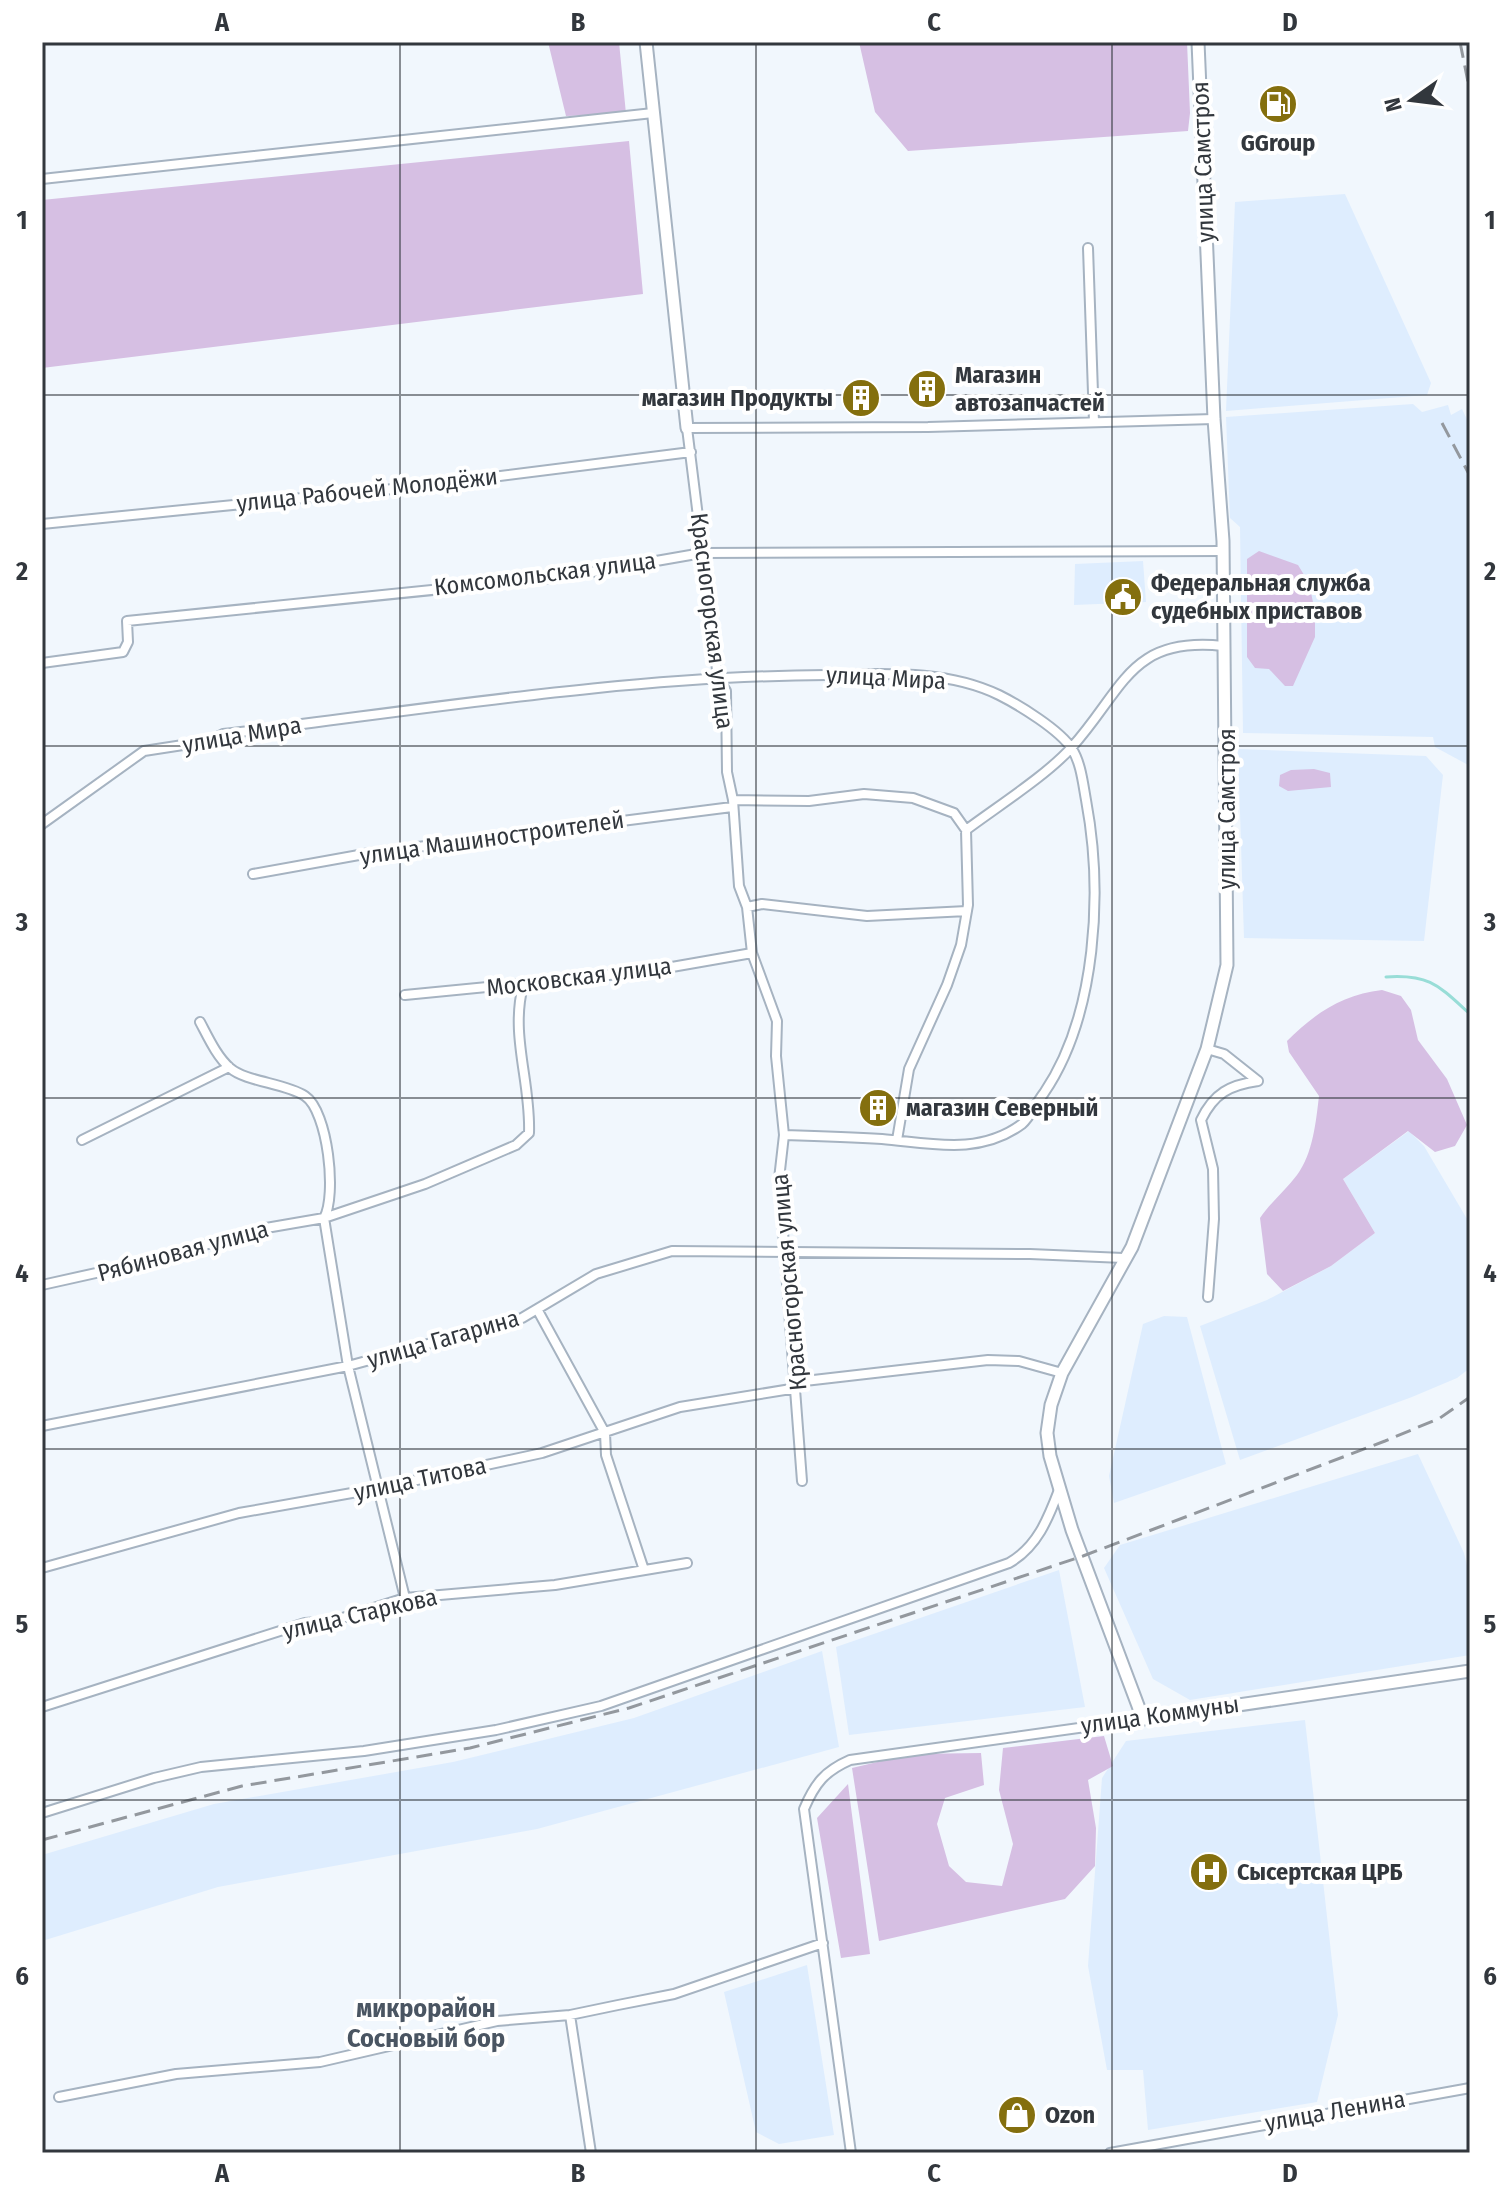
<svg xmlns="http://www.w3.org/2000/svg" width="1512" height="2195" font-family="'Fira Sans Condensed',sans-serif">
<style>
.built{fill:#deedfe}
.green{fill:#d6bfe3}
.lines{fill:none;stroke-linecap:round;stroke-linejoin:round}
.stream{stroke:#98ddd7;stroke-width:3}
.street-casing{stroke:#a6b3c1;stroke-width:12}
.secondary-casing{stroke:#a6b3c1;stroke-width:15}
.street{stroke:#fff;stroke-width:8}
.secondary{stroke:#fff;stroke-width:11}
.rail{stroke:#93989e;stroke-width:3;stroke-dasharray:16 8;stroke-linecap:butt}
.grid{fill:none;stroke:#32373d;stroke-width:2;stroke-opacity:0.55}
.labels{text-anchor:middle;stroke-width:8;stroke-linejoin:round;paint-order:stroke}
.poi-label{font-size:24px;font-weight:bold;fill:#32373d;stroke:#fff;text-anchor:start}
.street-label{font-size:24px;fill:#32373d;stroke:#fff}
.neighbourhood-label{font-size:26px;font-weight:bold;fill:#4a5562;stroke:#fff}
.neatline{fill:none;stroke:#32373d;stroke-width:3}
.grid-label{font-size:26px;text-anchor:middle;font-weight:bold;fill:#32373d}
</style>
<rect width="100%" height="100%" fill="#f1f7fd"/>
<!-- built -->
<path class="built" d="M1345,194L1431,383L1427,395L1226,411L1235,202Z
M1413,404L1422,412L1448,405L1451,415L1462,409L1470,426V766L1435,747L1433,737L1243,733L1240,527L1230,518L1226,417Z
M1143,561L1146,602L1074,605L1075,564Z
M1238,749L1426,756L1443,775L1424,941L1244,938Z
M1409,1131L1424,1146L1470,1224V1368L1457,1378L1412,1397L1240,1460L1200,1326L1267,1300L1331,1266L1375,1233L1343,1179Z
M1164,1316L1187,1317L1226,1464L1114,1503L1109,1476L1143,1324Z
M1418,1454L1464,1553L1470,1578V1655L1190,1700L1153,1679L1104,1568L1120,1545Z
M1059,1570L1085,1707L849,1735L836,1647Z
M822,1651L839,1747L537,1829L218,1887L42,1941V1855L214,1804L453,1762L634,1718Z
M1305,1720L1338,2015L1317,2102L1148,2130L1143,2070H1107L1088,1966L1102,1778L1126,1741Z
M807,1965L834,2135L779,2144L756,2132L724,1992Z"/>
<!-- green -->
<path class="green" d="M548,42H619L626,114L566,116Z
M859,42H1187L1190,113L1188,131L908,151L875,112Z
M629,141L643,294L42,368V200Z
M1259,551L1298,565L1309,583L1315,612V637L1293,686H1285L1269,669L1255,668L1247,657V559Z
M1314,769L1330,773L1331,787L1288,791L1279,786L1280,775L1291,770Z
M1382,990L1401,996L1411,1010L1418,1040L1447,1079L1467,1125L1455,1146L1435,1152L1408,1131L1343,1179L1375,1233L1331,1266L1283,1291L1267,1274L1260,1218C1271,1202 1286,1190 1297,1175C1313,1154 1316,1121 1319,1096L1289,1052L1287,1041C1314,1014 1343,994 1382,990Z
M1104,1736L1113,1766L1088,1780L1096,1828L1095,1866L1065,1899L879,1941L852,1768L911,1754L981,1753L984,1785L945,1798L937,1824L949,1866L966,1882L1002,1886L1013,1844L999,1790L1003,1748Z
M848,1784L870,1954L841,1958L817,1818Z"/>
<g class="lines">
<!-- stream -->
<path class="stream" d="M1386,977C1430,974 1439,986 1470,1014"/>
<defs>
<path id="street" d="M42,179L653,113
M1088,248L1094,422
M42,524L413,487L691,452
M42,663L123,652L128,642L127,621L570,576L702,553L1223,551
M733,800L809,801L864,794L913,798L954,813L966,830L968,905L961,945L947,985L909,1069L897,1140
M42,824L144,751L209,741L223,734C423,710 625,676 827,675C884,674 945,669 999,695C1019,705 1060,730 1072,749C1081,763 1083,784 1086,800C1103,891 1097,1015 1044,1093C1037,1102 1030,1117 1022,1124C979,1156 930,1143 882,1139C849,1137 817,1136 784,1135
M966,830C998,806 1047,775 1072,747C1124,689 1130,636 1223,646
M253,874L370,853L732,807
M747,907L762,904L867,916L967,911
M405,995L649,971L752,953
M200,1022C208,1037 217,1057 230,1068C246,1082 285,1083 305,1096C328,1111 337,1196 324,1218L348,1366L405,1598
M1207,1049L1224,1054L1258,1081
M82,1140L229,1067
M42,1285L132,1265L266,1228L324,1218L425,1184L516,1145L529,1133C531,1083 510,1035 523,986
M1208,1297L1214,1219L1213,1169L1201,1120C1214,1093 1230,1085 1258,1081
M537,1309L605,1433L606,1455L644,1570
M796,1382L988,1360L1019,1361L1062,1373
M42,1426L348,1366L522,1318L596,1274L672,1251L1030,1254L1123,1258
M802,1481L779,1179L784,1135L776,1056L777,1021L752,953L747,907L739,886L733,800L727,772L726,691L718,678L687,428L928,427L1214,419
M42,1568L239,1513L380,1488L542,1453L680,1407L797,1388
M42,1707L305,1623L333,1621L405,1598L555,1585L687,1563
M42,1813L154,1778L201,1767L364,1751L496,1730L601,1706L1009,1563C1037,1547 1048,1519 1059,1490
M570,2015L591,2153
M59,2097L176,2074L320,2062L497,2021L570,2015L618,2005L674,1994L823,1943
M851,2153L804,1809C815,1783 825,1771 850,1760L1143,1719
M1110,2153L1470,2088"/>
<path id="secondary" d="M646,42L687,428
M1198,42L1214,419L1223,541L1227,965L1207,1049L1132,1247L1062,1373L1051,1405L1047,1433L1050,1456L1072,1530L1143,1719L1470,1671"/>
</defs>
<!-- street casing -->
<use href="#street" class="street-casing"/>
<!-- secondary casing -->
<use href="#secondary" class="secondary-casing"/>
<!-- street -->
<use href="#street" class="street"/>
<!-- secondary -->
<use href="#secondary" class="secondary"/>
<!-- rail -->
<path class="rail" d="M1460,42L1470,92
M1442,423L1470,476
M42,1840L242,1786L470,1748L629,1708L1083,1556L1385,1441L1440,1418L1470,1397"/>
</g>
<!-- grid -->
<path class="grid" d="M400,42V2153M756,42V2153M1112,42V2153M42,395H1470M42,746H1470M42,1098H1470M42,1449H1470M42,1800H1470"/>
<!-- icons -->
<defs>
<symbol id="fuel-disc" viewBox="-11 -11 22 22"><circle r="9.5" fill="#846f0e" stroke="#fff"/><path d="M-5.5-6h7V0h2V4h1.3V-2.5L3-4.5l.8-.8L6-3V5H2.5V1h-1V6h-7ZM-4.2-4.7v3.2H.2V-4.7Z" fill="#fff"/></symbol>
<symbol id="building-disc" viewBox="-11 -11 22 22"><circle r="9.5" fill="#846f0e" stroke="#fff"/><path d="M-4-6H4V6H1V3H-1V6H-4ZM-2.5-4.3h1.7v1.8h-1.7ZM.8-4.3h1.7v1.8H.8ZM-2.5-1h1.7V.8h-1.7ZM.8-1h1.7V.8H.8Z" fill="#fff"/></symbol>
<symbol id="civic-disc" viewBox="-11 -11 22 22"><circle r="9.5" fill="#846f0e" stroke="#fff"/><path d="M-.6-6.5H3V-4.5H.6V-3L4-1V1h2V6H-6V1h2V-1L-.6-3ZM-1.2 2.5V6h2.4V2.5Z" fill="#fff"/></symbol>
<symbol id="hospital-disc" viewBox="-11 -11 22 22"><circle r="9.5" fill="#846f0e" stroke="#fff"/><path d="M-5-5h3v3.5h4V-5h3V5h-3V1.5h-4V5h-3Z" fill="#fff"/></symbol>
<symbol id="shop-disc" viewBox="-11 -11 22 22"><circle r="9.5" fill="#846f0e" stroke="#fff"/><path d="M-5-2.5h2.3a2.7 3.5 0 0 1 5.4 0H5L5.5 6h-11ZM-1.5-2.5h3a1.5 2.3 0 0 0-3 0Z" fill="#fff"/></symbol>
</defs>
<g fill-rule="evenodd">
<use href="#fuel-disc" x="1256" y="82" width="44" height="44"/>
<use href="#building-disc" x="905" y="367" width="44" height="44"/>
<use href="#building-disc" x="839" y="376" width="44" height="44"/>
<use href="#civic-disc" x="1101" y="575" width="44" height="44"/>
<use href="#building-disc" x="856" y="1086" width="44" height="44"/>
<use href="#hospital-disc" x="1187" y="1850" width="44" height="44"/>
<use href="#shop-disc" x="995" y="2093" width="44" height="44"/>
</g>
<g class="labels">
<!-- poi labels -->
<g class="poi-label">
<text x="1278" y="151" text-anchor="middle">GGroup</text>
<text x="955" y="383">Магазин<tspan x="955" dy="28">автозапчастей</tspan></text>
<text x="833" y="406" text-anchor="end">магазин Продукты</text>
<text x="1151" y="591">Федеральная служба<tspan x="1151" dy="28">судебных приставов</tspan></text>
<text x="906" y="1116">магазин Северный</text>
<text x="1237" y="1880">Сысертская ЦРБ</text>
<text x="1045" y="2123">Ozon</text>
</g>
<!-- street labels -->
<g class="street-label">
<text transform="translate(1203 162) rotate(-92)" y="8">улица Самстроя</text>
<text transform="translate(367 490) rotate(-6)" y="8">улица Рабочей Молодёжи</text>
<text transform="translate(545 574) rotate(-7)" y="8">Комсомольская улица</text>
<text transform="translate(712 621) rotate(83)" y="8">Красногорская улица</text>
<text transform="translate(886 678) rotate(3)" y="8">улица Мира</text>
<text transform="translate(242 735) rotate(-10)" y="8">улица Мира</text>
<text transform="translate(1227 809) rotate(-90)" y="8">улица Самстроя</text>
<text transform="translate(492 838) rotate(-8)" y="8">улица Машиностроителей</text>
<text transform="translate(579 977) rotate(-7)" y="8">Московская улица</text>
<text transform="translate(183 1251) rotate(-15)" y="8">Рябиновая улица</text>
<text transform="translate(789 1282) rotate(-95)" y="8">Красногорская улица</text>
<text transform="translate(443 1339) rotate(-16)" y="8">улица Гагарина</text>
<text transform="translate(420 1479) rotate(-12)" y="8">улица Титова</text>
<text transform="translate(360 1614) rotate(-13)" y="8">улица Старкова</text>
<text transform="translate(1160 1715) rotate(-8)" y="8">улица Коммуны</text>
<text transform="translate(1335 2111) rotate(-10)" y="8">улица Ленина</text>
</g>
<!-- neighbourhood labels -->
<g class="neighbourhood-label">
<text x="426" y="2017">микрорайон<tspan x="426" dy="30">Сосновый бор</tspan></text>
</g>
</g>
<!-- border -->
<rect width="1512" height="2195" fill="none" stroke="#ffffff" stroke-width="88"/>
<!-- north arrow -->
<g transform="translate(1412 100) rotate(256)" stroke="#ffffff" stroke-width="6" paint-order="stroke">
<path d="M0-6L14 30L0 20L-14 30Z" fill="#32373d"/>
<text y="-12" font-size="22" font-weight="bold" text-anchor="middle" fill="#32373d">N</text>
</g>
<rect x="44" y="44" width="1424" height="2107" class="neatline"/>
<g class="grid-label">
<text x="222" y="31">A</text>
<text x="578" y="31">B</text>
<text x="934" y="31">C</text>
<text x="1290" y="31">D</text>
<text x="22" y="229">1</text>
<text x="1490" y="229">1</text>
<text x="22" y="580">2</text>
<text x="1490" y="580">2</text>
<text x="22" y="931">3</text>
<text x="1490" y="931">3</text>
<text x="22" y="1282">4</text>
<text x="1490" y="1282">4</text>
<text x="22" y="1633">5</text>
<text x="1490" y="1633">5</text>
<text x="22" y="1985">6</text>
<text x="1490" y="1985">6</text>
<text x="222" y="2182">A</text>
<text x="578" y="2182">B</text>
<text x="934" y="2182">C</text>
<text x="1290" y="2182">D</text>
</g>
</svg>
